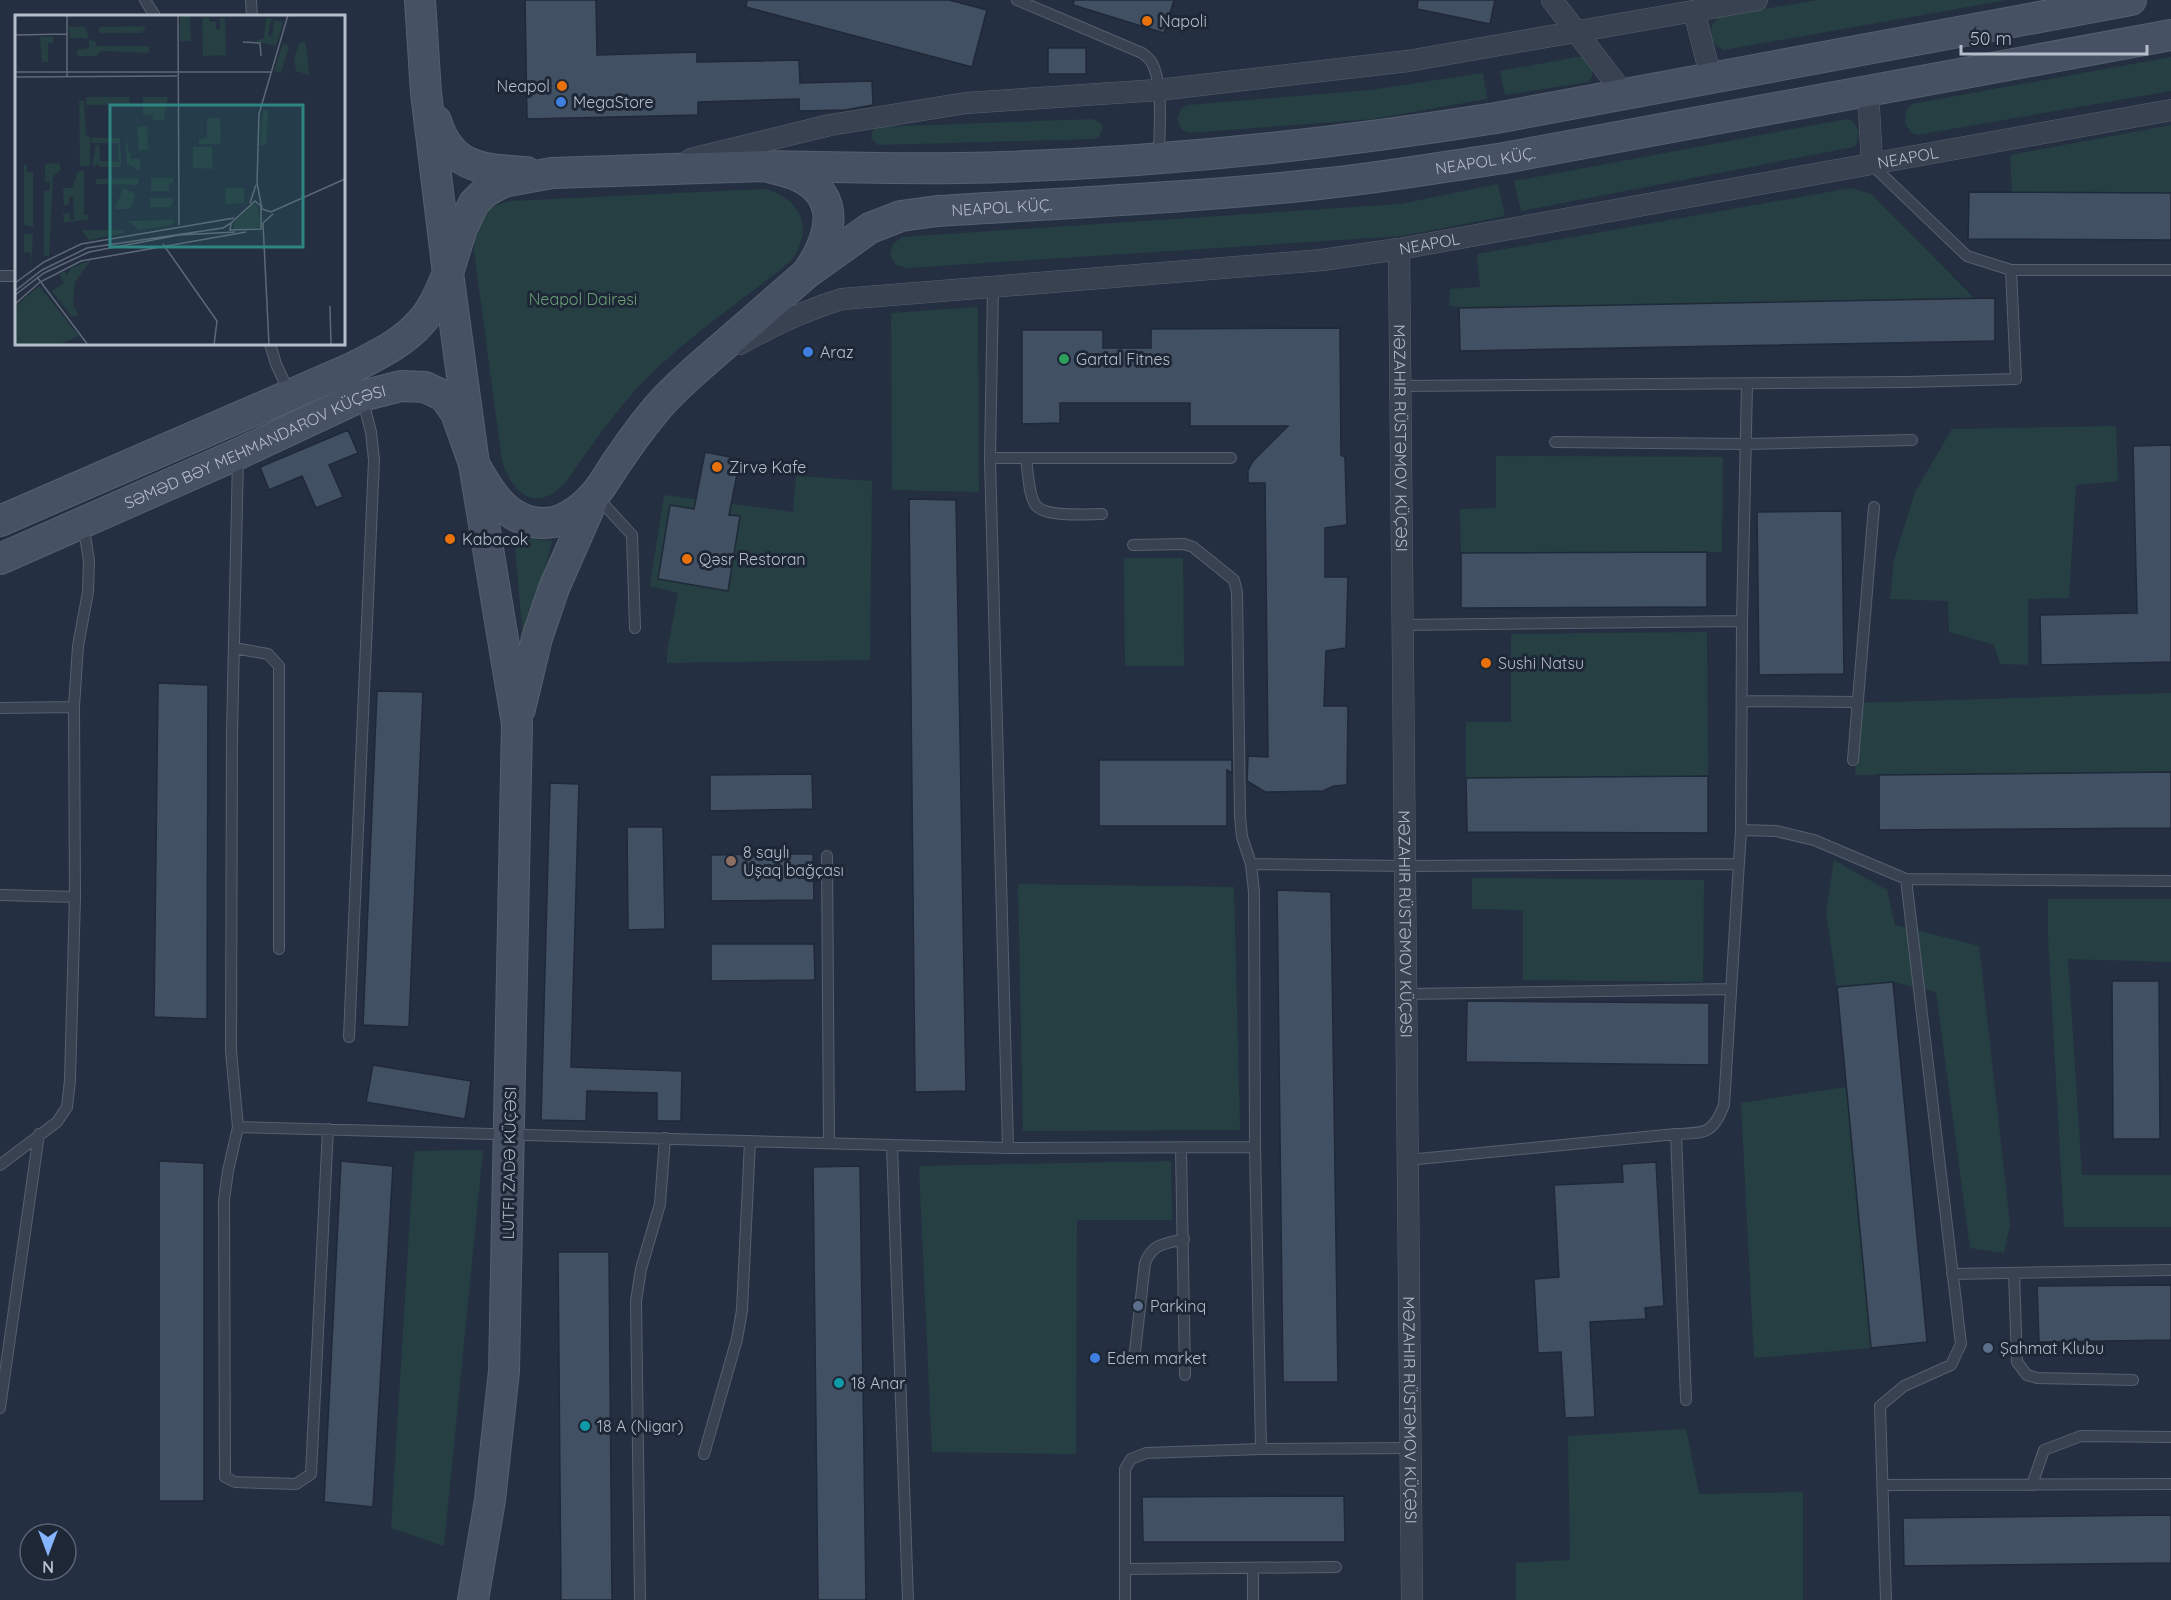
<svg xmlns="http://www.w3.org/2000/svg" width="2171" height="1600" font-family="Quicksand,sans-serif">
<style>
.green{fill:#263f42}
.building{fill:#425063;stroke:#1f2938;stroke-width:1.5}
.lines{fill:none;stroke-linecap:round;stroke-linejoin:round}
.lane-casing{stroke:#56606e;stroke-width:12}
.street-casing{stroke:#56606e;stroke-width:22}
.secondary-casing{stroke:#56606e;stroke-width:32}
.lane{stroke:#384251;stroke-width:10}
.street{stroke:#384251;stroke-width:21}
.secondary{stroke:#465164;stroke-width:30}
.food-dot{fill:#e8710a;stroke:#1d2736;stroke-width:2}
.shop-dot{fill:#3f7fe0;stroke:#1d2736;stroke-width:2}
.leisure-dot{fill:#2e9e5b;stroke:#1d2736;stroke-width:2}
.education-dot{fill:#8d6e63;stroke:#1d2736;stroke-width:2}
.service-dot{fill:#5c6f8a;stroke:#1d2736;stroke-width:2}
.culture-dot{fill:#0f9aa8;stroke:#1d2736;stroke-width:2}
.labels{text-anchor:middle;stroke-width:6;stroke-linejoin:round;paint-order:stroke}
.poi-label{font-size:16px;fill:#b5bdcb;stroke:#1d2736;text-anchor:start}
.street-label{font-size:16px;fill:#b5bdcb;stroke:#1d2736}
.park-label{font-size:16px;fill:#6a9e76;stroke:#1d2736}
.inset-road{fill:none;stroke:#5e6878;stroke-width:1.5}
.view{fill:#308481;fill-opacity:0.15;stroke:#308481;stroke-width:3}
.inset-edge{fill:none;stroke:#b5bdcb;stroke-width:3}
</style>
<rect width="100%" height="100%" fill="#243041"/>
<!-- green -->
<path class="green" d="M1817,0H2007L1724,50C1708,43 1707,29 1718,17Z
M1577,57H1584L1592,65V77L1588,82L1505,95L1500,71Z
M2171,57V91L1917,135L1912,133L1905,123L1907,109L1912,104Z
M1483,73L1487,99L1373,119L1188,133L1182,130L1177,119L1182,108L1188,105L1370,90Z
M1092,119L1101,123L1103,128L1099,137L1093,139L878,145L871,139L873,130L878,127Z
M1847,119L1853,121L1859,132L1857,143L1854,147L1521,211L1514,181Z
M2171,125V193L2012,192L2010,155Z
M1498,184L1505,216L1402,236L907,268L896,265L890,255L893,244L902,237L1400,204Z
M1851,188L1871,194L1975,299L1459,308L1449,305L1450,289L1480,287L1477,254Z
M765,189C802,199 814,229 791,261C742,301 688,336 644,381C614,412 590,448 565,483C535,514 513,494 502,461L474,251C476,221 480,207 511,201Z
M978,307L979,492L892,490L891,313Z
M2116,426L2118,481L2076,485L2069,598L2028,599V665L2000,664L1994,645L1949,632L1948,601L1890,599L1894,560L1915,492L1952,429Z
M1496,456L1723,457L1722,552L1461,553L1460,509L1496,508Z
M796,476L872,481L870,660L667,663V652L678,593L650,586L664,495L793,512Z
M514,537L552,541L524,649Z
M1124,558H1183L1184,666H1125Z
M1707,632L1708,776L1466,778V722H1511V634Z
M2171,693V772L1855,775L1858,703Z
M1834,860L1887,890L1895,925L1979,946L2010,1225L2004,1253L1970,1248L1936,992L1893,982L1837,987L1826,913Z
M1472,878L1704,880L1703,982L1523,980V910L1472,909Z
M1018,884L1234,887L1240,1130L1023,1131Z
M2048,899H2171V962L2068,959L2082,1175H2171V1227H2064L2048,935Z
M1846,1087L1871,1348L1754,1358L1741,1103Z
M483,1150L444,1546L391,1528L414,1151Z
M1171,1161L1172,1220H1077L1076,1454L932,1452L919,1166Z
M1686,1429L1699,1494L1803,1492V1600H1516V1563L1570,1560L1568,1436Z"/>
<!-- building -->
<path class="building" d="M525,0H596L597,55L697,52V62L799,60L800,83L872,81L873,105L845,110L799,111V99L698,102V115L527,119Z
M747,0H949L987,10L972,67L746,7Z
M1074,0H1174L1164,33L1073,5Z
M1418,0H1495L1490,24L1417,9Z
M1048,48H1086V74H1048Z
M1969,192L2171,193V240L1968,239Z
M1995,298V341L1460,351L1459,308Z
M1340,328L1341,455L1345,457L1347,525L1325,528V577H1348L1346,648L1326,651L1324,706H1348L1347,785L1334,786L1323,791L1265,792L1247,781L1248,756L1268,757L1265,483H1248V470L1253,461L1288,426H1190V403H1060V423L1022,424V330H1103V348H1151V329Z
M348,430L358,453L329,465L343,497L316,508L302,476L269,490L260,467Z
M2171,445V662L2041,665L2040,615L2137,613L2133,446Z
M705,452L740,459L729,515L740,516L728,591L658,579L670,505L694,509Z
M909,499L956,500L966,1091L915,1092Z
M1842,511L1844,674L1759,675L1757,512Z
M1707,552V607L1461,608V553Z
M158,683L208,685L207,1019L154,1017Z
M377,691L423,692L409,1027L363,1025Z
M1099,760H1232V773L1227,770V826H1099Z
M2171,772V828L1879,830V775Z
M812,774L813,809L710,811V775Z
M1708,776V833L1467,832L1466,778Z
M550,783L579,784L571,1067L682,1071L681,1121H657V1093L587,1091L586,1121L541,1120Z
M627,827H663L665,929L628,930Z
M767,854H813L814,900L711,901V855Z
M1277,890L1331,892L1338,1382H1283Z
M711,944H814L815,980L711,981Z
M2112,981H2159L2160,1139H2113Z
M1893,982L1927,1342L1871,1348L1837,987Z
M1467,1001L1709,1003V1065L1466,1062Z
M373,1065L471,1081L465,1119L366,1102Z
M159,1161L204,1163V1501H159Z
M341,1161L393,1166L373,1507L324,1502Z
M1656,1162L1664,1306L1645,1308L1646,1319L1590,1322L1595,1417L1565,1418L1561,1352L1538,1353L1534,1279L1559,1277L1554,1185L1623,1182L1622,1164Z
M860,1166L866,1600H818L813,1167Z
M558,1252H609L612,1600H561Z
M2171,1285V1340L2039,1342L2037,1286Z
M1344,1496L1345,1542H1143L1142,1497Z
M2171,1515V1563L1904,1566L1903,1518Z"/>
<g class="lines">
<defs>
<path id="lane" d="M145,0L155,16
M251,0L252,16
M1017,0L1142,53C1146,56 1150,59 1152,63C1164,86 1159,131 1159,157
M1872,165L1967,256L2011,270
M0,276H16
M993,288L990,458H1231
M270,344L276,364L290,394
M1400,386L1907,382L2016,379L2011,270H2171
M1555,442L1746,444L1912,440
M238,458L232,733L231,1051L238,1127L892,1145L908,1600
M990,458L1008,1148
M1026,458C1028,471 1028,492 1035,504C1043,518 1086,514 1102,514
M597,497L632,535L635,628
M1133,545L1184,544L1193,547L1234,580L1237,592L1240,816L1242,837L1251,864
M1402,625L1742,621
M234,648L268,654L279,666V949
M1742,701L1858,702
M0,708L74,707
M1853,760L1874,507
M1741,830L1776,831L1814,840L1906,879L2171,881
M827,856L829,1143
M0,895L75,897
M1406,994L1731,989
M349,1037L374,460L371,432L362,397
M238,1127L228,1171L224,1200L225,1477L235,1482L296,1484L311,1474L328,1129
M1676,1134L1686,1400
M892,1145L1008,1148L1255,1147
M1181,1148L1185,1375
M1408,1160L1676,1134C1705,1133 1713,1134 1724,1105L1741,830L1742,621L1747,384
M0,1165L57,1122L67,1107L70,1080L75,897L74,707L78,646L88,592L89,561L83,523
M2014,1273L2017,1362L2027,1375L2037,1378L2133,1380
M1952,1274L2171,1270
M1134,1360L1145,1263C1153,1243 1164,1244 1184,1239
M0,1408L39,1134
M1261,1449L1255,1147L1254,892L1251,864L1405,866L1739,864
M704,1454L737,1339L742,1310L750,1141
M1883,1485L2171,1484
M2032,1485L2044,1450L2081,1436L2171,1437
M1253,1568V1600
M1125,1569L1336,1567
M640,1600L636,1301L641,1269L660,1204L665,1138
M1125,1600V1469L1131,1459L1146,1453L1261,1449L1411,1448
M1886,1600L1880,1406L1904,1386L1951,1365L1961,1344L1906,879"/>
<g id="street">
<path d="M1552,0L1624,94"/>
<path d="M1694,11L1711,78"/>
<path d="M1868,90L1872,164"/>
<path d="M691,159L830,125L966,103L1158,90L1408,61L1757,0"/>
<path id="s1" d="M1399,249L1412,1600"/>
<path id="s2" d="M740,344C773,325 806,310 842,299L1322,260L1399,249L2171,110"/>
</g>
<g id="secondary">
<path d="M436,121C451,169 482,169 526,172"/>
<path d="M765,166C830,167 895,169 960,168C1139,165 1319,146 1496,118L2131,0"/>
<path d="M765,166C775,169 786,171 796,175C845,196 830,240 807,273C778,298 750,323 721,348C699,367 676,386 658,407C637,432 619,458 602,485C590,503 566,524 543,523C507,523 489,491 474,464L448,273L462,228L474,203L485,192L503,182L552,173Z"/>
<path id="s3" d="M807,273L870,228L901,216L937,211C1064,203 1192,198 1319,184C1381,178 1442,167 1504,158L2171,35"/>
<path d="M0,521L352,368C377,355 403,343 421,322C434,308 441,289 448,273L426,93L420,0"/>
<path id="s4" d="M0,559L238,454L362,396L401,386L425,387L444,396L456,413L474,464L517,724L504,1371L490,1500L473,1600"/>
<path d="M520,709L537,638L554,588L594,497"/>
</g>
</defs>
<!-- lane casing -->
<use href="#lane" class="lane-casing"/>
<!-- street casing -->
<use href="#street" class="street-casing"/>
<!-- secondary casing -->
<use href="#secondary" class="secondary-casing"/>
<!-- lane -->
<use href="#lane" class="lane"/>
<!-- street -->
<use href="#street" class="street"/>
<!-- secondary -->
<use href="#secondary" class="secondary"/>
</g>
<!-- markers -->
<g class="food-dot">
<circle cx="1147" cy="21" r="6"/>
<circle cx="562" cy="86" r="6"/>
<circle cx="717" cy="467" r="6"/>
<circle cx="450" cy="539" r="6"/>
<circle cx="687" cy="559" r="6"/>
<circle cx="1486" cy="663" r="6"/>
</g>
<g class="shop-dot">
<circle cx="561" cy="102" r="6"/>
<circle cx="808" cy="352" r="6"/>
<circle cx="1095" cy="1358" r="6"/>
</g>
<circle class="leisure-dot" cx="1064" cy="359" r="6"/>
<circle class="education-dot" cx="731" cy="861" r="6"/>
<g class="service-dot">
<circle cx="1138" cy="1306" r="6"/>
<circle cx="1988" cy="1348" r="6"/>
</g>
<g class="culture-dot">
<circle cx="839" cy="1383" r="6"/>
<circle cx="585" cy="1426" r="6"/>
</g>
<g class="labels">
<!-- poi labels -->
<g class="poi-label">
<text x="1159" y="27">Napoli</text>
<text x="550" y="92" text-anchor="end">Neapol</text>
<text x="573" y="108">MegaStore</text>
<text x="820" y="358">Araz</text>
<text x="1076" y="365">Gartal Fitnes</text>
<text x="729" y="473">Zirvə Kafe</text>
<text x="462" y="545">Kabacok</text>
<text x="699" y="565">Qəsr Restoran</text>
<text x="1498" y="669">Sushi Natsu</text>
<text x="743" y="858">8 saylı<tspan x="743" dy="18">Uşaq bağçası</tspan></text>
<text x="1150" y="1312">Parkinq</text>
<text x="2000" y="1354">Şahmat Klubu</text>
<text x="1107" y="1364">Edem market</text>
<text x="851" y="1389">18 Anar</text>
<text x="597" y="1432">18 A (Nigar)</text>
</g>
<!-- street labels -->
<g class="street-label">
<text dy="6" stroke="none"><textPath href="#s2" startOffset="1188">NEAPOL</textPath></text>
<text dy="6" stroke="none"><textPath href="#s3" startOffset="698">NEAPOL KÜÇ.</textPath></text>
<text dy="6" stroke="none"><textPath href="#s3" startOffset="212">NEAPOL KÜÇ.</textPath></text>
<text dy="6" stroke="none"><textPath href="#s2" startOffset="702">NEAPOL</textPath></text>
<text dy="6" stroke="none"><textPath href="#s1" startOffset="189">MƏZAHIR RÜSTƏMOV KÜÇƏSI</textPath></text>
<text dy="6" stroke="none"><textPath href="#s4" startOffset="279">SƏMƏD BƏY MEHMANDAROV KÜÇƏSI</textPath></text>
<text dy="6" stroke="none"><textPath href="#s1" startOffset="675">MƏZAHIR RÜSTƏMOV KÜÇƏSI</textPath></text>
<text transform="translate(509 1163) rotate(-89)" y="6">LUTFI ZADƏ KÜÇƏSI</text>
<text dy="6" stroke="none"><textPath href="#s1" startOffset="1161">MƏZAHIR RÜSTƏMOV KÜÇƏSI</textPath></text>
</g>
<!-- park labels -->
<g class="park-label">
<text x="583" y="305">Neapol Dairəsi</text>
</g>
</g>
<!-- overview -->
<g transform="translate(15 15)">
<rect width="330" height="330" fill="#243041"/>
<path d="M165,0H175L176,26H165ZM194,2L195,7H201V14H205V3H210L211,40L188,41L187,3ZM251,3L257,4L253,19L257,22L259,5L268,7L261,31L240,26L249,23ZM131,11L127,18H84V12ZM54,12H70L74,23H55ZM25,22H38V28H33V47H27ZM74,25L80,26L82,31H134V38L86,36L81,41H62V35L74,33ZM285,27H290L292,35L294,60L281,56L279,43ZM268,28L274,31L266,58L259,56ZM71,82H114L115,90H71ZM128,82H153L149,105H138L137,99L128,100ZM64,86H69L71,121L75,122V151H65ZM248,95L253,96L251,130H245ZM192,103H205L206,129H184V124L192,123ZM132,111L133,134L124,136L122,112ZM110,121L116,144H125V156L112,148ZM76,123H105L106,152H84L83,149L77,152L81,130H84L85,146L104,147L103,128H77ZM178,132H197L198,154L178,153ZM44,148L46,155L38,161L34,242L29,240V176L35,175V167H30V149ZM9,150H12V157H18V212L9,210ZM63,156H69V200H73V205L49,207L48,198L55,199V205H59L58,182H54V190H49L48,173H57ZM123,163V170L81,169V164ZM136,163H158V168H154V176H136ZM108,173L120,179L118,188L115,194H100ZM211,173H229V188L210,189ZM135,183H158V187L155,192H135ZM239,188L243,191L245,212L220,215L218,209ZM159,205L157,210L124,215L113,206ZM66,215H109V218L74,225ZM9,219H18L16,253L15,238L9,237ZM76,245L60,267L58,290L64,301H56L37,276L49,268L44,259L49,256L52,260L56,253ZM24,271L64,321L44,330H0V292Z" fill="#263f42"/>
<path class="inset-road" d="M52,0V62M163,0L164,210M273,0L244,99L242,168L247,194L256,197L330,164M0,20L52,19M228,27L245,28L246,41M0,57H256M0,62L162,61M240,186L246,191V214L215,215L216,208ZM235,188L241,170M148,229L202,306L199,330M22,262L73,330M0,268L29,247L66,229L219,203M0,276L27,255L72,233L208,213L216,208M0,280L29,258L74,237L164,220L220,217M0,289L25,267L66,246L231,217M315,291L316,330M254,330L248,208L258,199"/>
<path class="view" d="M95,90H288V232H95Z"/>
<rect width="330" height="330" class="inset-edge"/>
</g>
<!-- north arrow -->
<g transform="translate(48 1552) rotate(180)"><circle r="28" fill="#1d2736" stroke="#5a6372" stroke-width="1.5"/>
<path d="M0-4.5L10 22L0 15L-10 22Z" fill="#87b4fe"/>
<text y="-9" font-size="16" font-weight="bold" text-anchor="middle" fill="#b5bdcb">N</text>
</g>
<!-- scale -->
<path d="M1961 45v9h186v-9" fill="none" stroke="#b5bdcb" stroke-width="3"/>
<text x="1970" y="45" font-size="18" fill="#b5bdcb" stroke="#1d2736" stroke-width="4.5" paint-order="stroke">50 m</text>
</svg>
